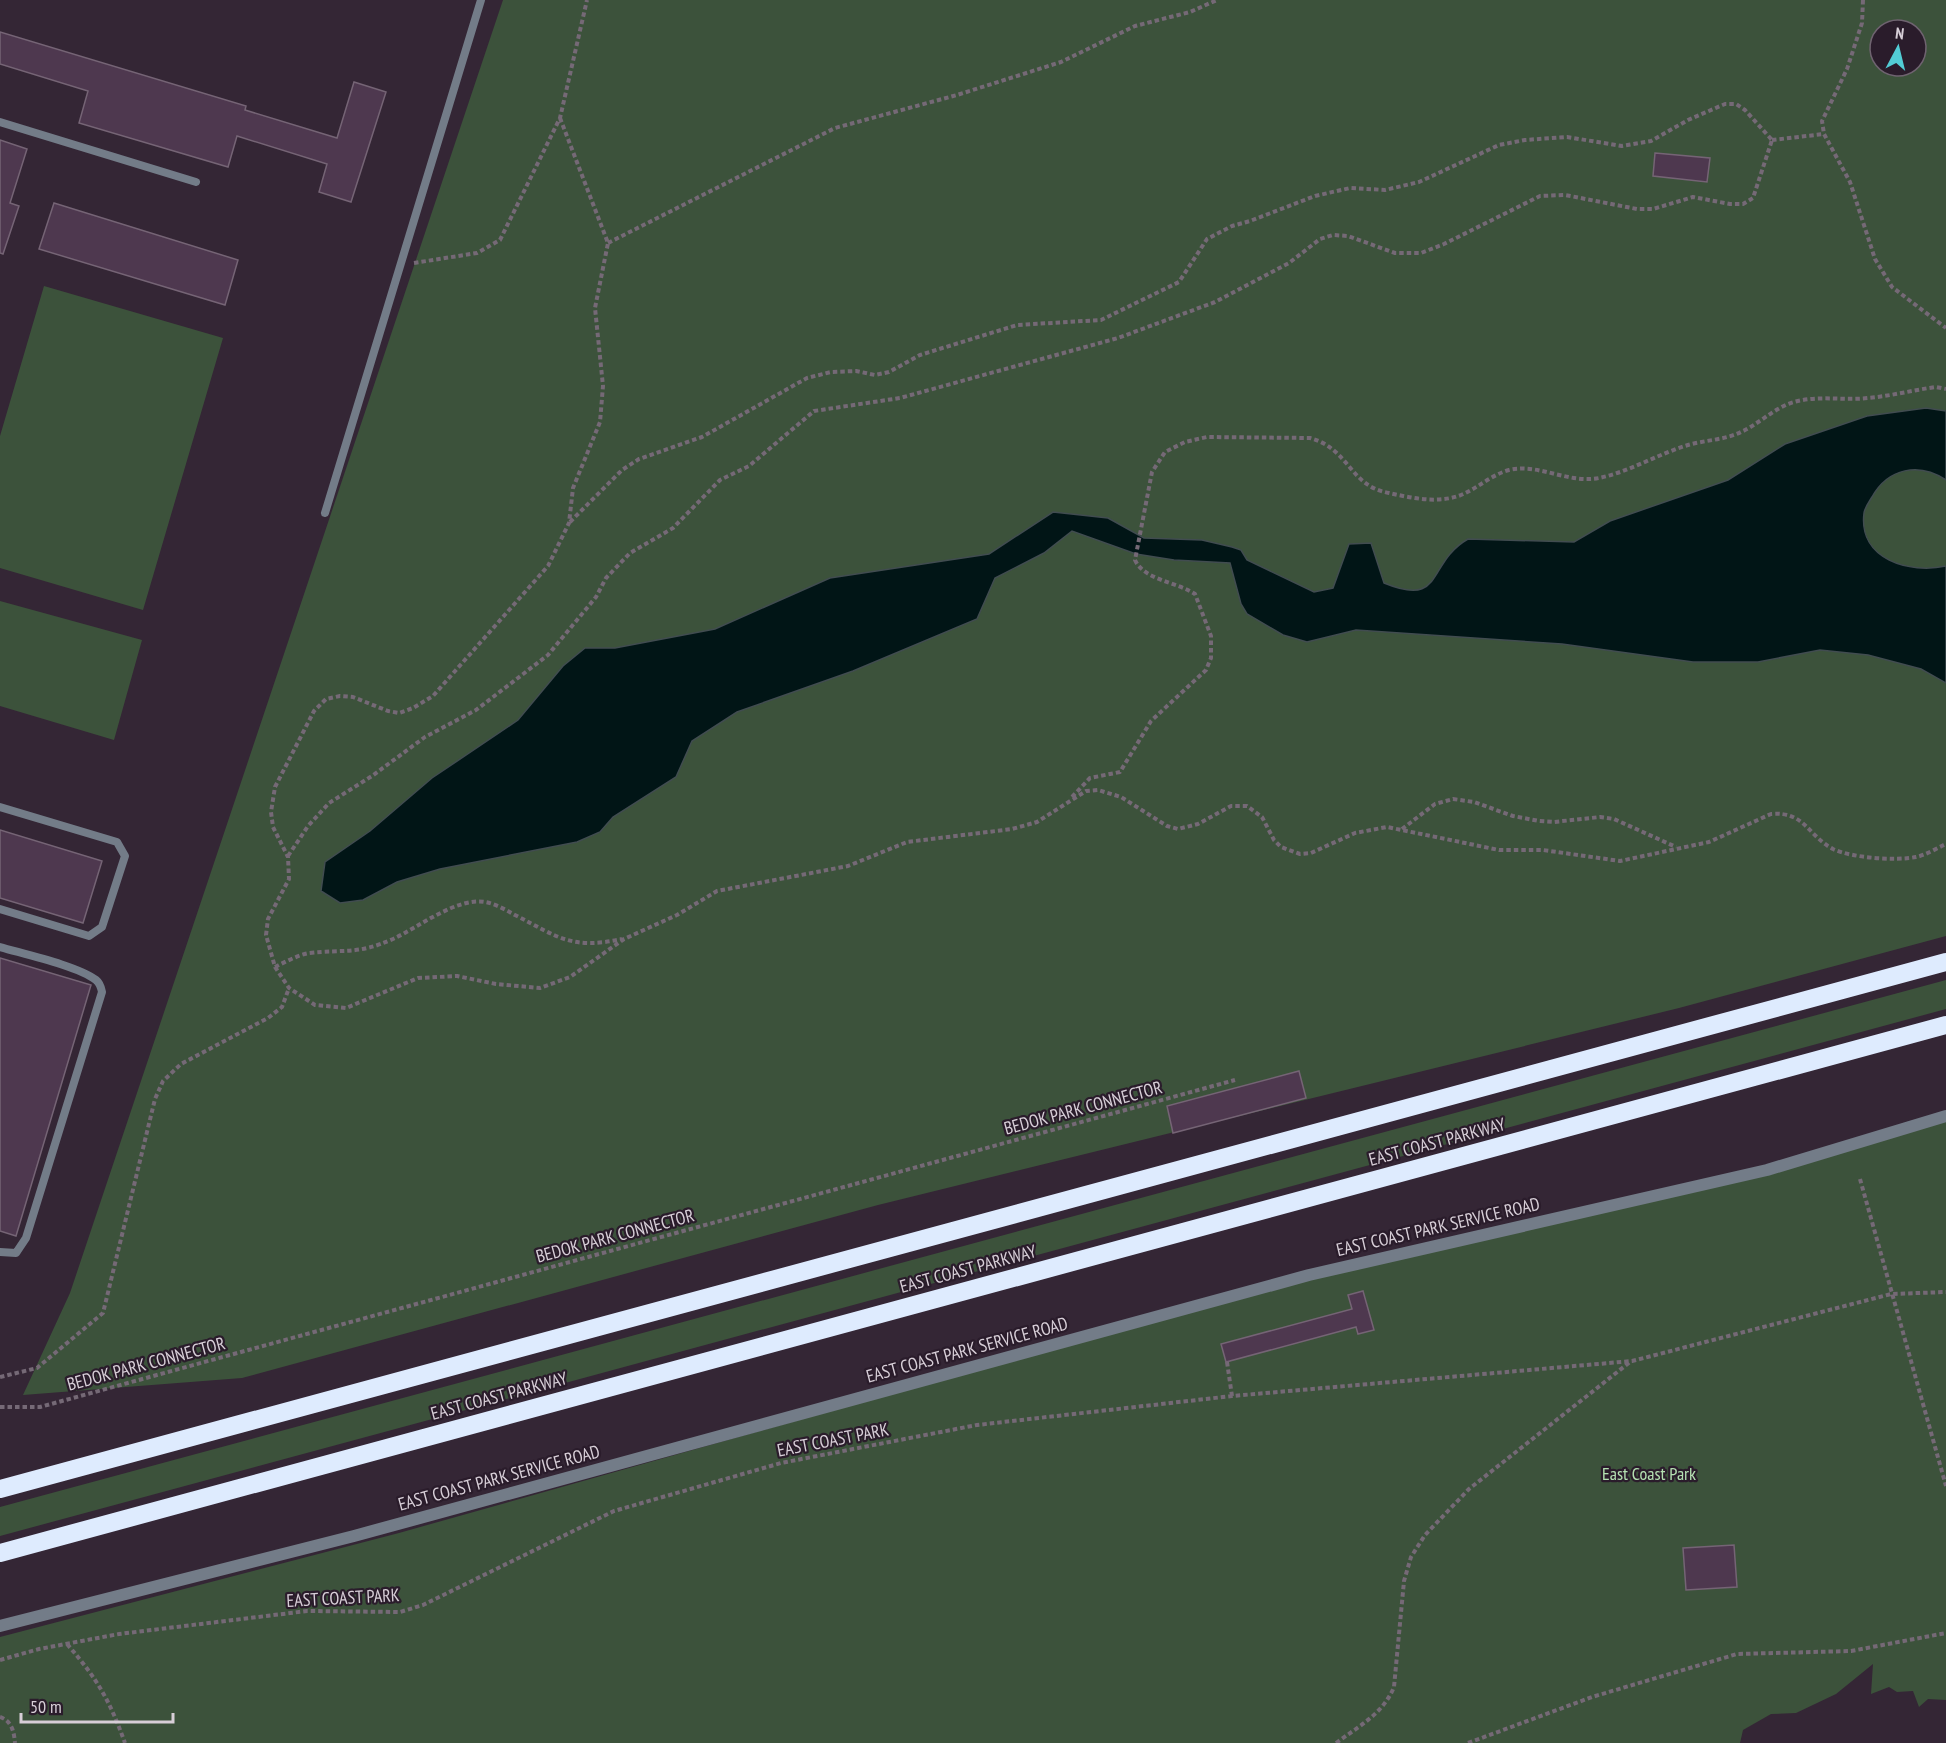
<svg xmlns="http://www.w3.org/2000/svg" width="1946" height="1743" font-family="'PT Sans Narrow',sans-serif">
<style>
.green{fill:#3c523b;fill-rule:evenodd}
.water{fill:#011516;stroke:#414c50;stroke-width:1.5}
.building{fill:#4e384f;stroke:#756475;stroke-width:1.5}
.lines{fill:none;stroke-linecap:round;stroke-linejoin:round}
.path{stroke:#756976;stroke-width:4;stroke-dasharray:4.5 3;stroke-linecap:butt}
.lane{stroke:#737c88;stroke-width:8}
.street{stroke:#737c88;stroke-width:12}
.highway{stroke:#deebfe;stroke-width:18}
.labels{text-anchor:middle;stroke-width:4.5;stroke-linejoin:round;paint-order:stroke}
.street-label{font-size:18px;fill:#d7ced7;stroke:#2a1c2b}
.park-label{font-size:18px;fill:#b4e0b1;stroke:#2a1c2b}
</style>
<rect width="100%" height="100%" fill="#342635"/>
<!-- green -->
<path class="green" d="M503,0H1946V936L1679,1008L878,1205L242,1378L23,1395L70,1293ZM1880,30H1916V66H1880Z
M44,286L223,338L143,610L0,568V436Z
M0,601L142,640L114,740L0,706Z
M1946,980V1009L0,1536V1507Z
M1946,1120V1700L1928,1699L1919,1707L1913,1691L1897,1692L1889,1687L1871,1694L1873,1664L1836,1694L1796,1713L1771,1714L1743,1730L1740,1743H0V1637L399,1533L1358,1262L1770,1172Z"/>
<!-- water -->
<path class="water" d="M1926,408L1946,411V480C1919,462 1888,468 1872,497C1869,502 1865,507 1864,513C1858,560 1910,574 1946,566V683L1921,669L1868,655L1820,650L1758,662H1693L1562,644L1356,630L1307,642L1283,635L1247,614L1241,604L1230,563L1174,560L1136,554L1072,531L1044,553L995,578L977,619L853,671L737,712L692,741L676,777L613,817L600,832L577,842L440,869L397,882L363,900L340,903L321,891L325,862L370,831L432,778L518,720L563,666L585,648H615L715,629L830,578L989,554L1053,512L1108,518L1144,538L1202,540L1232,547L1241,550L1247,560L1314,592L1333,588L1349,544L1371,543L1384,583C1445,608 1426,563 1468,539L1574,542L1610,521L1728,480L1785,444L1867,416Z"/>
<!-- building -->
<path class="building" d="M0,32L246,106L245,110L337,138L354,82L386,92L351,202L319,192L327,164L237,136L228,167L79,123L88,91L0,64Z
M0,140L27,149L10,203L19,206L3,254L0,253Z
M1655,153L1710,158L1707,182L1653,176Z
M54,203L238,260L225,305L39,249Z
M0,830L102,861L83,923L0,898Z
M0,958L91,985L16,1236L0,1231Z
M1299,1071L1306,1098L1173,1133L1167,1106Z
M1363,1291L1374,1330L1358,1334L1356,1327L1226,1362L1221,1344L1352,1309L1348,1295Z
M1734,1545L1737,1587L1686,1590L1683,1548Z"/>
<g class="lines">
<!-- path -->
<path class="path" d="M1863,0L1862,23L1847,69L1822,121L1824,134L1850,182L1875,259L1892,287L1946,328
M560,118L608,243L595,308L603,386L600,422L573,488L569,523L548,566L433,696L413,708L399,713L388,711L353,697L340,696L326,699L314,711L275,787L271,812L273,827L288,857L289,879L268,919L266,935L275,967L289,988L315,1005L346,1008L418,978L457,976L496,984L540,988L570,977L624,939L677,915L717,891L848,866L907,842L1012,829L1037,822L1086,791L1098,790L1121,797L1167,826L1178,829L1198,824L1231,806H1247L1262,817L1274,840L1281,847L1300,854L1311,853L1355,833L1387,827L1499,850H1543L1620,861L1709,842L1771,814C1805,811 1808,836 1833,849C1852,858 1896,861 1916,857C1926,855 1937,848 1946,844
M1772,140L1824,134
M608,243L835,128L957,95L1061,62L1135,26L1190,12L1217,0
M414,263L477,253L500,240L560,118L587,0
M570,522L622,470L639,459L702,437L807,378L831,372L856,371L875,375L889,372L920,355L1017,325L1101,320L1179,282L1207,239L1232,226L1250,221L1315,196L1350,188L1385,190L1419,182L1499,145L1525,140L1567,137L1622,146L1651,141L1688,120L1725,104H1736L1745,110L1772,140
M1072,797L1090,778L1120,772L1151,721L1206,670L1211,658V636L1195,594C1177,582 1144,580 1135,560L1152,472L1165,452L1185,442L1207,437L1310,438C1350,449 1349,486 1389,493C1412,498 1438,504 1461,495C1478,488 1491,475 1509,470C1539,463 1568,484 1599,478C1629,472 1658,454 1688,445C1705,440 1725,440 1741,432C1757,425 1771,411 1788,404C1814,394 1841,401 1868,398C1891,396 1913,390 1936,387L1946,389
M1402,829L1435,804L1453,799L1474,802L1513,816L1539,821L1554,822L1600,817L1614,819L1676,847
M288,856L308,826L329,803L372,776L425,737L476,710L548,655L596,597L606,578L630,553L673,528L720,480L749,466L814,411L900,398L1118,338L1215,302L1289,263L1320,239L1333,235L1348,236L1395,253H1421L1444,244L1540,196L1565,195L1637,209H1653L1693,197L1730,204H1743L1753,198L1772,140
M275,967C285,962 298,955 309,953C345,949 357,955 393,939C419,927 457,897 485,902C496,904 506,910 515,915C558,937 571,950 622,939
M1860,1179L1946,1486
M1227,1362L1232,1396
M0,1377L37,1368L103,1313L155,1099L163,1081L181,1064L268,1018L282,1007L289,988
M0,1407H40L1235,1080
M67,1644C98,1680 109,1699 125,1743
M0,1660L39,1649L119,1634L307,1611L400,1612L423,1605L614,1511L781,1463L977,1425L1232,1396L1632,1361L1891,1294L1946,1292
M0,1717C12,1721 14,1732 15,1743
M1336,1743C1359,1726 1383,1714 1394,1687L1404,1581L1411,1557L1425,1535L1469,1489L1630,1362
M1468,1743L1592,1697L1737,1654L1851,1651L1946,1633"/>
<!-- lane -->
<path class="lane" d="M0,122L196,182
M325,513L481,0
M0,807L117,842L125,856L102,927L89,936L0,909
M0,947C24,954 78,966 96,980C100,983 101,987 102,992L26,1238L16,1253L0,1252"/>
<!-- street -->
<path class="street" d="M0,1626L354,1536L1309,1275L1767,1170L1946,1116"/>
<!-- highway -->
<path class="highway" d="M0,1489L1946,962
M0,1553L1946,1025"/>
</g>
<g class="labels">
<!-- street labels -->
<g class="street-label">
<text transform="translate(1083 1108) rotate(-15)" y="6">BEDOK PARK CONNECTOR</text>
<text transform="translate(1437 1142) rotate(-15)" y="6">EAST COAST PARKWAY</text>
<text transform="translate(1438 1227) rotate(-13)" y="6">EAST COAST PARK SERVICE ROAD</text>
<text transform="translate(615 1236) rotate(-15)" y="6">BEDOK PARK CONNECTOR</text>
<text transform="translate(968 1269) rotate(-15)" y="6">EAST COAST PARKWAY</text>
<text transform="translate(967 1350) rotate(-15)" y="6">EAST COAST PARK SERVICE ROAD</text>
<text transform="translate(146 1364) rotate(-15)" y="6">BEDOK PARK CONNECTOR</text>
<text transform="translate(499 1396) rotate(-15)" y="6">EAST COAST PARKWAY</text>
<text transform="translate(833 1440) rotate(-11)" y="6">EAST COAST PARK</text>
<text transform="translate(499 1478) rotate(-15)" y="6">EAST COAST PARK SERVICE ROAD</text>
<text transform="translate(343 1598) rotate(-3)" y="6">EAST COAST PARK</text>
</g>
<!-- park labels -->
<g class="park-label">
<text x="1649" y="1480">East Coast Park</text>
</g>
</g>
<!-- north arrow -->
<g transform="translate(1898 48) rotate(7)"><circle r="28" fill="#2a1c2b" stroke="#6f6370" stroke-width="1.5"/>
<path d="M0-4.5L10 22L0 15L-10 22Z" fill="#52ccd5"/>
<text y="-9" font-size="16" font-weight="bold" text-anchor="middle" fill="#d7ced7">N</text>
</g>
<!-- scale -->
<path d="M21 1713v9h152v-9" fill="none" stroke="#d7ced7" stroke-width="3"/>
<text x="30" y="1713" font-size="18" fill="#d7ced7" stroke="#2a1c2b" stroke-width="4.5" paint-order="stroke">50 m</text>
</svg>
